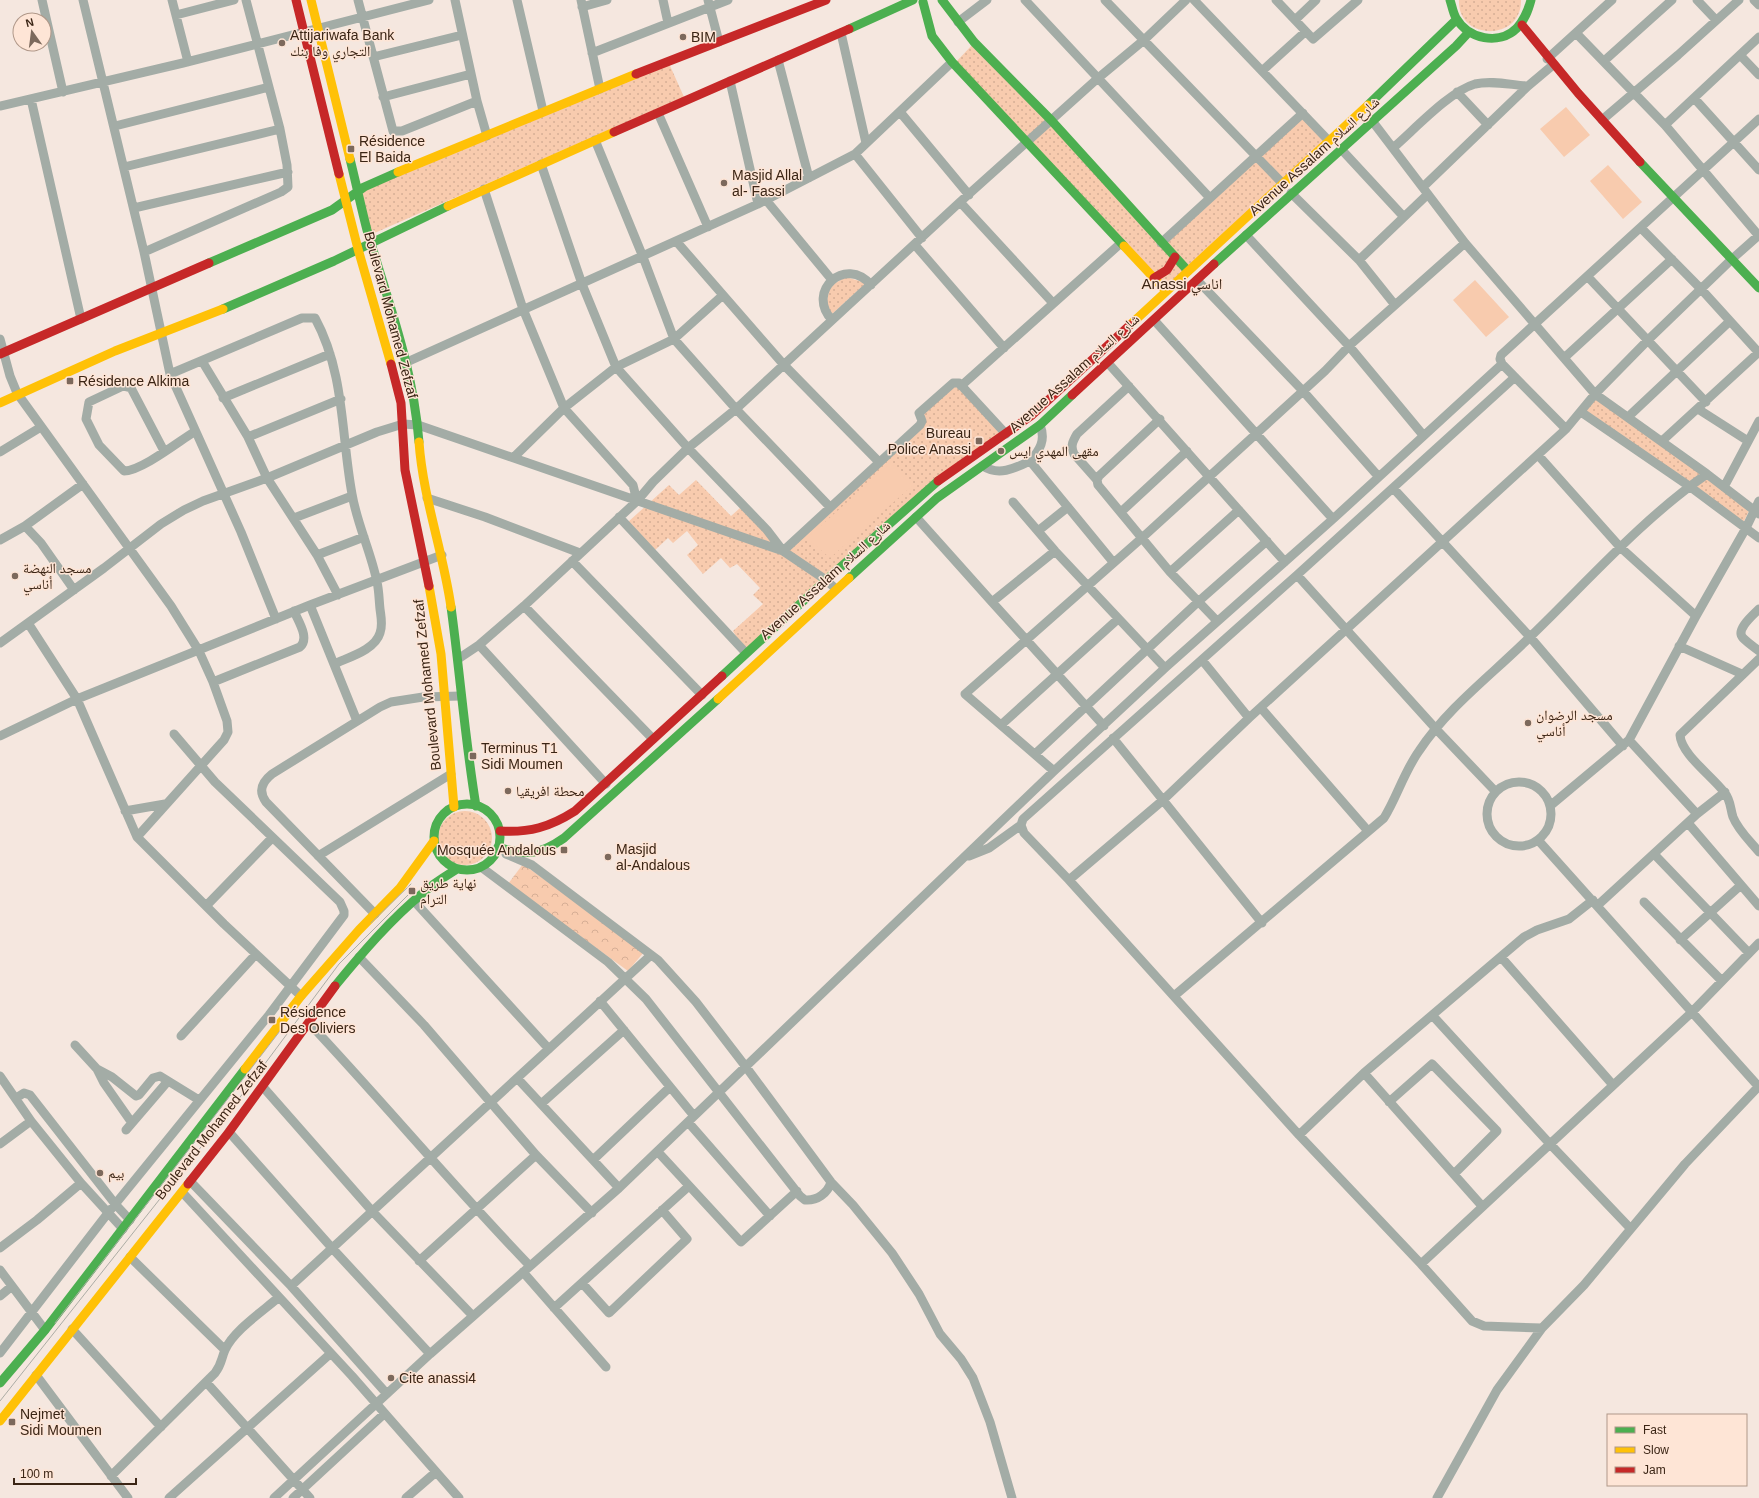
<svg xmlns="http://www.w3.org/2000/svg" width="1759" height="1498" font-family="Helvetica,'Noto Naskh Arabic',sans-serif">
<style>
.grass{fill:url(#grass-dots)}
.park{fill:url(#park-crowns)}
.pitch{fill:#f8cbae}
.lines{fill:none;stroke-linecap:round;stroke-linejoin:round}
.street{stroke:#a3aca6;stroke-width:9}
.fast{stroke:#4caf50;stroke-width:9}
.slow{stroke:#ffc107;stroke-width:9}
.jam{stroke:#c62828;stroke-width:9}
.tram{stroke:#acaca5;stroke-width:1}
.poi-dot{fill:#7c695c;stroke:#fee5d6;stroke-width:1.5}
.labels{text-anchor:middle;stroke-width:3;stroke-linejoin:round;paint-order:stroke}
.poi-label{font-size:14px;fill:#3b2515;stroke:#fee5d6;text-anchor:start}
.street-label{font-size:14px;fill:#3b2515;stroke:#fee5d6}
.neighbourhood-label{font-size:15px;fill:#3b2515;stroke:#fee5d6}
</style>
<defs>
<pattern id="grass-dots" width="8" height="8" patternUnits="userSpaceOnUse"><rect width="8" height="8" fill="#f8cbae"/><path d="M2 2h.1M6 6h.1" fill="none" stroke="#d6ae95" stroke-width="1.8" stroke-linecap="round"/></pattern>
<pattern id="park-crowns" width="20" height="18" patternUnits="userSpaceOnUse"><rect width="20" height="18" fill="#f8cbae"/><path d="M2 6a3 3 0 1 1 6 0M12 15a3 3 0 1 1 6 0" fill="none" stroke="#d6ae95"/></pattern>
</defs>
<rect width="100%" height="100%" fill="#f5e7df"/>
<!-- grass -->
<path class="grass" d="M1459,0H1521C1522,42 1457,41 1459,0Z
M974,43L1161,243L1303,113L1329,141L1166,291L955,63Z
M667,59L684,97L370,235L359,188Z
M846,277L866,283L831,315L826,305L830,286Z
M956,381L1006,434L955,469L746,653L733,631L763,604L753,595L760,588L737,564L730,568L721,558L703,574L687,555L698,545L687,531L673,543L668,538L654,551L617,511L628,522L669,485L679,495L696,480L731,516L740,508L783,551L923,420L919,415Z
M1590,393L1751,507L1741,527L1579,410Z
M438 838a27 27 0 1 1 54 0a27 27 0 1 1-54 0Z"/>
<!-- park -->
<path class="park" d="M523,864L644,952L628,971L508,884Z"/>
<!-- pitch -->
<path class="pitch" d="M1566,107L1590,135L1564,157L1540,129Z
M1608,165L1642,202L1623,219L1590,181Z
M1475,280L1509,317L1486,337L1453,300Z
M891,463L912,486L830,558L807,538Z"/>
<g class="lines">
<!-- street -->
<path class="street" d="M42,0L63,92
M83,0L144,252L170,374L241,532L276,619
M172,0L188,62
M358,0L393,131H402L477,101
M455,0L477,101L487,136
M517,0L543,111
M581,0L600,89
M663,0L668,23
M708,0L719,42
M1025,0L1210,198
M1105,0L1283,184
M1194,0L1329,141
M1276,0L1313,39L1358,0
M1697,0L1716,20
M1754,0L1759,5
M582,7L607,0
M176,15L234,0
M1295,20L1316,0
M958,22L987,0
M841,33L866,143
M1576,33L1665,125L1759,236
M592,53L728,0
M1740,55L1759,75
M373,57L462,35
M1547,59L1612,0
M778,60L809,178
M1604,61L1672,0
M1262,71L1305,32
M730,81L758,204
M1457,92L1488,125
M383,97L471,74
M1694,98L1759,170
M31,99L81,319
M0,106L183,63L429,0
M900,112L969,195
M658,113L708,227
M1602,120L1678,55L1739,0
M1373,122L1465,243L1595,394L1707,474L1759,514
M1665,125L1759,37
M115,126L269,87
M595,140L643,257L674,339L736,409L830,507
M1393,148C1414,130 1450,91 1475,84C1492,80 1511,85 1528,86
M1341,149L1403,216
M855,154L922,238
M541,164L582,284L616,367L688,448L767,530L783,551L920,425L922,421L919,413L953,383H959L1006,434
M124,167L280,129
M1423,187L1528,86L1553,65
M484,189L523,309L564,408L633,485L637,501
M1291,193L1359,260
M766,200L832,280
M960,202L1053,303
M134,208L288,172
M1641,228L1701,289L1759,353
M1246,235L1349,346L1423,435
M676,241L784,365L879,462
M1161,243L1303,113
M915,245L1004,348
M144,252L281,192L288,187L287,165L280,129L246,0
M1588,277L1706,402
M1197,280L1303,391L1378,476
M1395,305L1359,260L1428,194
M832,320C805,291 846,255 871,285
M1154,320L1333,519
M0,339L10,376L17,393L171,606L199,651L213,682L227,721L228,732L224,740L137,837
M1564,358L1672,259
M202,361L248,437L267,478L317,555L338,595
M407,362L758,204L855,154L952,62
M1108,363L1285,562
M170,374L302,318H315C345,373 341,435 352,494C357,524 371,552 377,582C379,590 379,600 380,609C381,617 383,625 380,633C375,650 349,657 334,664
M961,386L1121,243
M223,398L330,354
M1698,409L1748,441
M1581,412L1689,486L1759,538
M1628,417L1730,321
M1160,419L1099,476L1097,480L1098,485L1170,572L1217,621
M1040,425C1046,440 1040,450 1030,461L1113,562
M1566,429L1502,364L1500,359L1501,355L1759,119
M248,437L341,399
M1662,441L1759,352
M164,451L131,388L123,386L89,402L86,419L99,445L124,471C141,471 178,442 194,432
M0,452L41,427
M1538,455L1620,547L1696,616
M514,457L564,408L616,367L674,339L723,295
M983,466C998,476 1014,469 1030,461
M1097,480L1074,454C1070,446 1073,441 1077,434L1129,386
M1724,487L1759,421
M1393,488L1530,637L1623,746
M427,498L485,517L580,553
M1013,502L1055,551L1165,668
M1122,511L1187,451
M619,517L746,653
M916,517L992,602L1055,551
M294,518L352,496
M25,526L41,543L74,590
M1038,531L1068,507
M0,540L25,526L83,484
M317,555L364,537
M572,561L702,695
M1170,572L1239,510
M1297,575L1436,729L1495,791
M992,602L1104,726
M310,605L357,721
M524,606L653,739
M1759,609C1753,615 1735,630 1743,638C1748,643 1754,647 1759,651
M28,623L77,699L137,837L224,924L301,996
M0,643L104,568L161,524L184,510L203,501L267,478L377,432L403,424L418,425L783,551L826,580L836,589
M479,645L606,784
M1679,646L1742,674
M458,659L479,645L524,606L637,501L653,482L688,448L736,409L960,202L1097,79L1144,40L1186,0
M1759,659L1680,735C1681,754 1712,776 1724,792C1731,800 1730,808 1733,817C1738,830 1750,841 1759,852
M1202,660L1249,718
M213,682L300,647C310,638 298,621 294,611
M1261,708L1368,831
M1001,725L1118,619
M0,736L77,699L310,605L442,555
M1113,738L1262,923
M1629,740L1697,814
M1035,754L1199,601L1267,541
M1054,771L965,694L1143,537L1325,371L1350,345L1465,243
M1487 814a32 32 0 1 1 64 0a32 32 0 1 1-64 0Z
M1550,806L1629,740L1696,616L1746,528L1759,501
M125,811L165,804
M1688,823L1759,906
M1021,825L1024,833L1069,880L1299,1135L1421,1264L1472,1321L1484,1326L1542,1328
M1538,840L1758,1086
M506,854L532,865L658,960L696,1002L746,1067L831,1182L853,1205L892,1253L919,1294L940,1334L961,1359L973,1378L990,1422L1012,1498
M1654,854L1749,953
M318,856L451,774
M969,856L989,848L1021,825L1023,819L1297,575L1515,377
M481,867L608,962L646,999L800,1196L805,1200C817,1201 828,1193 831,1182
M1069,880L1162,801L1249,718L1566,429L1595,394L1648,340L1732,259L1759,235
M414,901L549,1049
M1644,902L1722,981
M1598,905L1697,814L1725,792
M206,906L272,838
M375,914L266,802C258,791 262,782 272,774L380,707L391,702L423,697L461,696
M1680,940L1741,885
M359,957L424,1025L536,1155L592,1213
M1501,957L1613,1085
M1174,996L1384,818C1397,797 1404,772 1419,751C1449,706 1493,674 1531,636C1588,581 1642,519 1707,474
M600,1001L694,1116
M1433,1016L1550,1144L1630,1228
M309,1023C384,1103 454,1187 530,1266
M181,1036L256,954
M75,1045L97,1069L112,1077L136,1096L139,1095L153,1078L160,1076L199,1100
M97,1069L104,1083L132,1123
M1364,1073L1482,1206
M0,1076L31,1121L81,1183L37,1220L0,1248
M517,1078L619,1188
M263,1087L372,1211L473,1316
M16,1098L24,1093L30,1095L116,1205L130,1220
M1389,1102L1432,1064L1497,1131L1454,1174
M541,1104L624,1030
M688,1122L770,1216
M126,1130L168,1081
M229,1132L332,1248L430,1354
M1299,1135L1364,1073L1524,937L1537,930L1569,919L1593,900
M0,1144L31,1121
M658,1152L741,1242L797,1191
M593,1160L670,1087
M190,1181L291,1286L387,1394
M81,1183L123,1229
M182,1192L352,1376L459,1498
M130,1257L225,1350
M419,1261L536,1155
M1421,1264L1691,1013L1759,943
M0,1270L45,1330
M523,1272L606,1367
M582,1283L609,1313L687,1239L662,1210
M291,1286L651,955
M0,1296L12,1286
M554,1308L689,1186
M72,1329L161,1427
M0,1353L108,1213L269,1015L344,915V911L340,902L215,782L174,734
M36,1375L128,1498
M206,1382L310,1498
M111,1476L215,1373C222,1364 221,1359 225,1350C233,1331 263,1311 279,1297
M169,1498L330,1354
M274,1498L430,1354L619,1188L1054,771L1165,668L1333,519L1502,364
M293,1498L384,1414
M406,1498L436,1472
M1437,1498L1497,1390L1542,1328L1584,1285L1685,1164L1759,1086"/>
<!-- fast -->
<path class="fast" d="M942,0L974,42L1051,120L1188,271
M1450,0C1452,6 1453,13 1456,18C1468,39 1499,46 1517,28C1525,19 1528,11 1531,0
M923,2L932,36L952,62L1124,246
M849,29L913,0
M1368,105L1456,20
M350,159C356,183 361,207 367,230C388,302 413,366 419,442
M1640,162L1759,288
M209,263L332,210L364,187L398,172
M1214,264L1456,46L1468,33
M223,309L334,261L448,206
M849,578L937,498L1040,425L1072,395
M451,607C460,673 465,740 476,806
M722,676L826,580L938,481
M434 837a33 33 0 1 1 66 0a33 33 0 1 1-66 0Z
M498,847C526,856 540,855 564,838L718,699
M335,986C362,953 391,919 424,892C434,883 446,876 457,869
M0,1383L45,1330L245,1069"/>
<!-- slow -->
<path class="slow" d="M311,0L350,159
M398,172L636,74
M339,174L358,249L391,364
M448,206L614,132
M1124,246L1166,291
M1130,325L1368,105
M0,403L115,351L223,309
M419,442C423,498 443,551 451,607
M429,586L441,654L454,807
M718,699L849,578
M245,1069L301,996L359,930L400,888L434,841
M0,1421L188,1184"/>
<!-- jam -->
<path class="jam" d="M296,0L339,174
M1522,25L1578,93L1640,162
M636,74L826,0
M614,132L849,29
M1154,278L1167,270L1175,257
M0,354L209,263
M391,364L401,403L405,470L429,586
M1072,395L1214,264
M938,481L1032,415L1130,325
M500,831C529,833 550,827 575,811L722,676
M188,1184L229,1132L335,986"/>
<!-- tram -->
<path class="tram" d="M371,923L411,884
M55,1323L283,1027
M0,1401L235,1104L339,964L413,890"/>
</g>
<!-- markers -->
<g class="poi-dot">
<circle cx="683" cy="37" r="4"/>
<circle cx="282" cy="43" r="4"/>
<rect x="347" y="145" width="8" height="8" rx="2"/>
<circle cx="724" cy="183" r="4"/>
<rect x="66" y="377" width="8" height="8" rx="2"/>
<rect x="975" y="437" width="8" height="8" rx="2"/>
<circle cx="1001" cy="451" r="4"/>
<circle cx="15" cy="576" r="4"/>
<circle cx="1528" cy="723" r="4"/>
<rect x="469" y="752" width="8" height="8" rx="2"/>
<circle cx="508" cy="791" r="4"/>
<rect x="560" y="846" width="8" height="8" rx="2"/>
<circle cx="608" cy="857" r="4"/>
<rect x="408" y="887" width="8" height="8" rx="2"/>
<rect x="268" y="1016" width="8" height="8" rx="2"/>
<circle cx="100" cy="1173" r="4"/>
<circle cx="391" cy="1378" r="4"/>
<rect x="8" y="1418" width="8" height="8" rx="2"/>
</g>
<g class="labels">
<!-- poi labels -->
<g class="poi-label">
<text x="290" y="40">Attijariwafa Bank<tspan x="290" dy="16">التجاري وفا بنك</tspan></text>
<text x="691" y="42">BIM</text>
<text x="359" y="146">Résidence<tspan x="359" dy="16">El Baida</tspan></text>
<text x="732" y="180">Masjid Allal<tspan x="732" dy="16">al- Fassi</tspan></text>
<text x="78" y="386">Résidence Alkima</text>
<text x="971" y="438" text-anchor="end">Bureau<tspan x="971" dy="16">Police Anassi</tspan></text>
<text x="1009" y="456">مقهى المهدي ايس</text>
<text x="23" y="573">مسجد النهضة<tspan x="23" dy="16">أناسي</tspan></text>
<text x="1536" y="720">مسجد الرضوان<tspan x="1536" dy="16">أناسي</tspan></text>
<text x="481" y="753">Terminus T1<tspan x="481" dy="16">Sidi Moumen</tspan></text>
<text x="516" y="796">محطة افريقيا</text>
<text x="616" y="854">Masjid<tspan x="616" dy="16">al-Andalous</tspan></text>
<text x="556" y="855" text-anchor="end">Mosquée Andalous</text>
<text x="420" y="888">نهاية طريق<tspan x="420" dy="16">الترام</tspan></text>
<text x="280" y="1017">Résidence<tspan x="280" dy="16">Des Oliviers</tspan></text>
<text x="108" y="1178">بيم</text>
<text x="399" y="1383">Cite anassi4</text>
<text x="20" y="1419">Nejmet<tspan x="20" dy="16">Sidi Moumen</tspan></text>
</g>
<!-- street labels -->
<g class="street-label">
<text transform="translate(1314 156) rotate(-42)" y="5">Avenue Assalam شارع السلام</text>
<text transform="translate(391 315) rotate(75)" y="5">Boulevard Mohamed Zefzaf</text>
<text transform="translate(1074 373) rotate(-42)" y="5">Avenue Assalam شارع السلام</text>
<text transform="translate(825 580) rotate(-42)" y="5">Avenue Assalam شارع السلام</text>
<text transform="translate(427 685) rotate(-96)" y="5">Boulevard Mohamed Zefzaf</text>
<text transform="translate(211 1130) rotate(-52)" y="5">Boulevard Mohamed Zefzaf</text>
</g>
<!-- neighbourhood labels -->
<g class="neighbourhood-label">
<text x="1182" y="289">Anassi اناسي</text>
</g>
</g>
<!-- legend -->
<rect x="1607" y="1414" width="140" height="72" fill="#fee5d6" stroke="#b09889"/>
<rect x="1615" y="1427" width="20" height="6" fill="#4caf50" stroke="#b09889"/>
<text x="1643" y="1434" font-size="12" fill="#3b2515">Fast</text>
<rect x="1615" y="1447" width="20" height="6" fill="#ffc107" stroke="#b09889"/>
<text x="1643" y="1454" font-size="12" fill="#3b2515">Slow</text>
<rect x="1615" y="1467" width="20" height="6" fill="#c62828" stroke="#b09889"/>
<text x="1643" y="1474" font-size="12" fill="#3b2515">Jam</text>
<!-- north arrow -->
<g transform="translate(32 32) rotate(346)"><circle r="19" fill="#fee5d6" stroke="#b09889"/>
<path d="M0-3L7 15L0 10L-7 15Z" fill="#7c695c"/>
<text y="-6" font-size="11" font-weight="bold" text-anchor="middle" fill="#3b2515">N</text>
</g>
<!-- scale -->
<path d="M14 1478v6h122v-6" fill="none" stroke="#3b2515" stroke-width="2"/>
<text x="20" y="1478" font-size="12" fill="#3b2515" stroke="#fee5d6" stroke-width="3" paint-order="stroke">100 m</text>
</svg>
